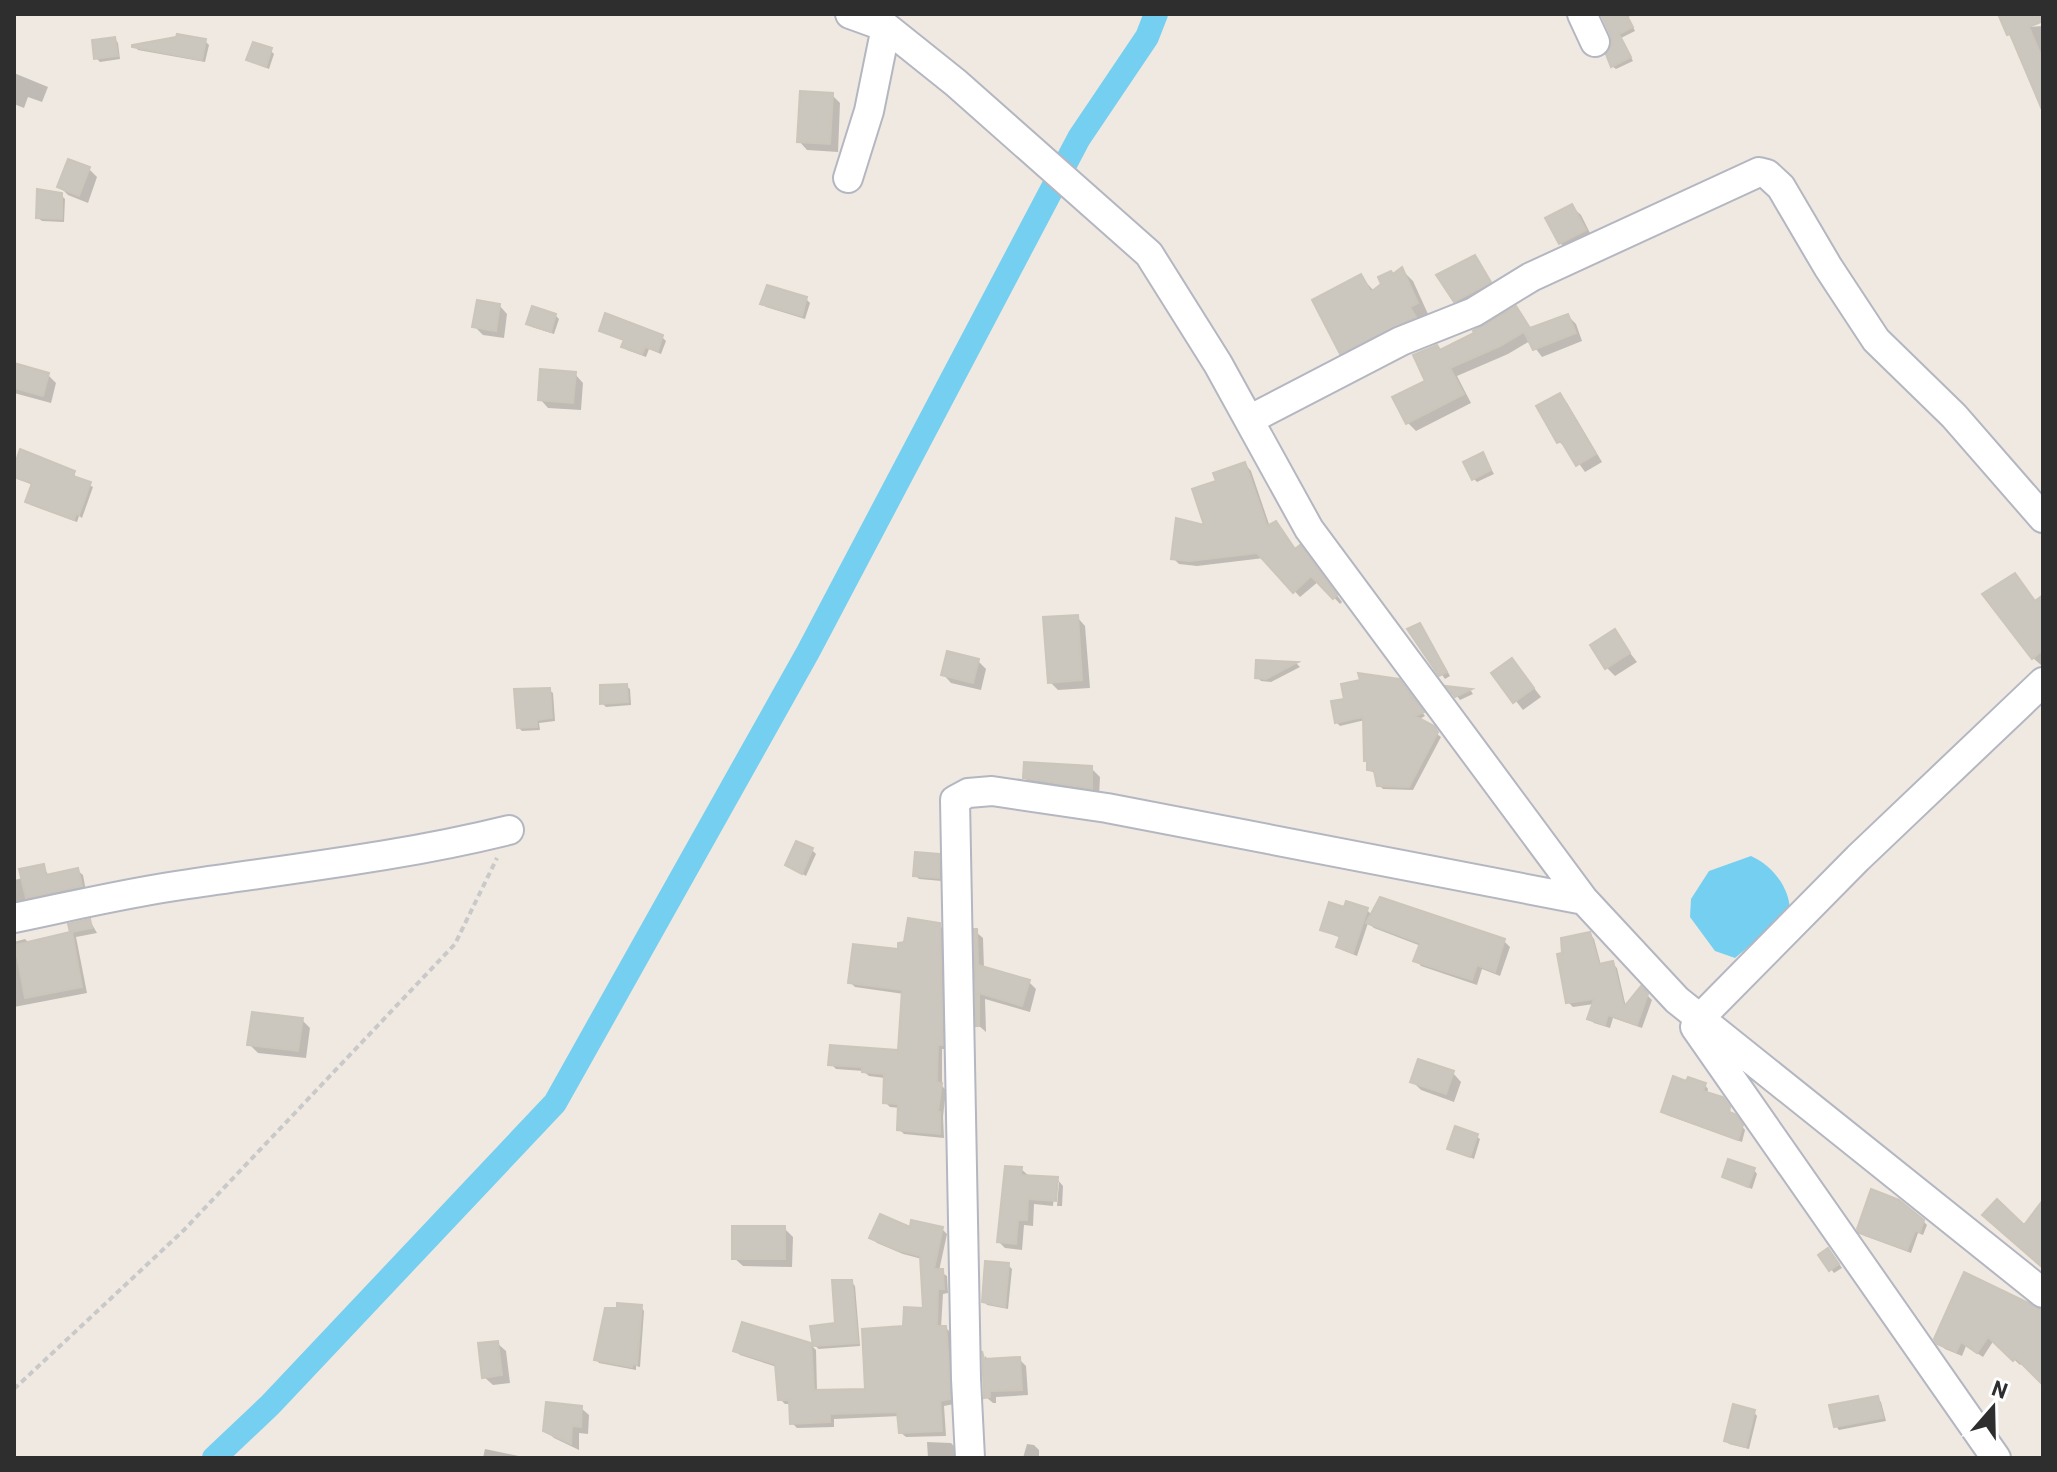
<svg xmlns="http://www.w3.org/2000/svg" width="2057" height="1472" font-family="Barlow,sans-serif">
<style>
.water{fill:#75cff0}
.shadow{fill:#0003}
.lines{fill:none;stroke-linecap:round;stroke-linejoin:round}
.canal{stroke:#75cff0;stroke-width:24}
.building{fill:#cbc7bf;stroke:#cbc5ba;stroke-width:2}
.minor-casing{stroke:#b4b7c1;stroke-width:32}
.path{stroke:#c9c9c9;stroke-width:4;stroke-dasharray:6 4;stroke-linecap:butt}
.minor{stroke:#fff;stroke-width:28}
</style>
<rect width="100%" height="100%" fill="#efe9e1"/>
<!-- water -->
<path class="water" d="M1751,856C1773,866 1790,888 1790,912L1735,958L1715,951L1690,917L1691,899L1709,871Z"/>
<!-- shadow -->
<path class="shadow" d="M1603,14H1635L1628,17L1635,31L1621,38L1633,61L1616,69L1612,66V34Z
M2008,14H2025L2030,27L2043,26V83L2009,34Z
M115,39L118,43L120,59L100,62L96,58Z
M205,41L209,45L205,62L138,50L134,46Z
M270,50L274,54L269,69L249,60Z
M14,73L48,87L42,102L28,97L24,108L14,104Z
M832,95L840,103L838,152L807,150L799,141Z
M89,169L97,177L88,203L68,195L60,187Z
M61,195L65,199L64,222L42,221L38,218Z
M1572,207L1581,215L1593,239L1569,251L1560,243Z
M1475,258L1495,288L1461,306L1455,300Z
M1402,270L1413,281L1428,314L1420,318L1426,328L1353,364L1341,352L1361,277L1374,291Z
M806,299L810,303L805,319L766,307L763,304Z
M499,305L507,314L504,338L483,335L474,326Z
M1516,308L1532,330L1568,316L1576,324L1582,341L1542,357L1530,341L1508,354L1457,376L1471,403L1416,431L1408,423L1441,351L1477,334Z
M555,315L559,319L554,334L532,327L528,323Z
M601,331L662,337L666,341L661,354L649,349L646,357L627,350L624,346L626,341Z
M14,366L48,375L56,383L51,403L14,393Z
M575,374L583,383L581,410L548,408L540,399Z
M1560,396L1567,403L1602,462L1585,472L1568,448L1559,442Z
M1483,455L1494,474L1477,482L1473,478Z
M1245,464L1251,471L1270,527L1296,551L1306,554L1342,602L1340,604L1319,581L1300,597L1264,558L1197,566L1179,564L1173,558L1207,528L1218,483Z
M14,473H74L76,479L93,487L82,518L79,516L77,522L31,505L27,502L33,485L17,479Z
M2022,583L2036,603H2043V664L2041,665L2033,658Z
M1077,617L1085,626L1090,688L1058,690L1050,682Z
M1423,629L1450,676L1445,679L1410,630Z
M1614,632L1637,662L1615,676L1607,668Z
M1512,660L1541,697L1523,710L1494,673Z
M978,661L986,669L981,690L951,683L943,674Z
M1258,662L1297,664L1300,667L1271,682L1261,681L1257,677Z
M1402,685L1425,716L1418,720L1441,737L1413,790L1383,789L1379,785L1377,774L1369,770V764L1366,761L1365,720L1340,726L1336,722Z
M626,686L630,689L631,705L606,707L602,703Z
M1451,688L1471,691L1473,694L1460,700Z
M549,690L553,693L555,721L539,723L540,730L522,731L518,727Z
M1091,768L1100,777L1099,796L1034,786L1025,778Z
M812,850L816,854L806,876L787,865Z
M938,856L942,860V881L919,879L915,875Z
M43,866L49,876L77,870L83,875L86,891L14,907V880L23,878Z
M1345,910H1367L1372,915L1504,941L1510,947L1500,976L1482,969L1477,985L1421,966L1416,960L1421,946L1374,928L1368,923L1357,956L1342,950L1338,947L1341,938L1322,930Z
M90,921L97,933L76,937L87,993L14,1007V942L25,939L29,943L73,933L71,925Z
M939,925L945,931L947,1049H942V1086L946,1090L943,1117L944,1138L904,1134L899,1129L900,1108L890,1107L885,1102V1078L869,1076L863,1071L836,1069L831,1064L900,1053L904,994L855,987L850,982Z
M976,932L983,938L984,969L1029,982L1036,989L1030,1012L985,999L986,1032L978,1025Z
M1590,934L1594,939L1601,965L1612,963L1617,968L1626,1007L1641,989L1652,1000L1642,1028L1613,1018L1610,1028L1594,1023L1590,1018L1594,1004L1573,1007L1568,1002Z
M302,1020L310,1028L306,1058L258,1053L249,1044Z
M1453,1073L1461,1082L1454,1102L1421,1090L1413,1082Z
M1705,1085L1708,1089L1707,1094L1727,1103L1732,1115L1745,1130L1742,1142L1667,1115L1663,1111Z
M1476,1136L1480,1139L1474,1159L1450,1148Z
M1021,1169L1028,1175L1057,1179L1063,1186L1062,1206H1057L1059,1182H1055L1053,1206L1034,1204L1033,1226L1024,1225L1022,1250L1005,1248L999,1242Z
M1754,1170L1757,1174L1752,1189L1724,1177Z
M1923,1221L1927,1225L1923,1235L1918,1233L1911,1253L1865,1236L1861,1232Z
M784,1228L793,1237L792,1267L743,1266L734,1258Z
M942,1229L947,1234L939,1271L947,1276L948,1293L943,1294L941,1328H946L951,1333L954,1404L944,1406L946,1436L906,1437L900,1432V1416L834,1419V1427L797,1428L792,1423L791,1404H785L780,1399L777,1367L740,1355L735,1350L810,1344L816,1350L817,1392L867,1390L905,1327L925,1311L922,1259L903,1254L877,1243L872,1238L911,1230Z
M1832,1254L1842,1268L1834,1273L1831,1269Z
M1008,1265L1012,1269L1008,1309L987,1305L984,1301Z
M851,1282L855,1286L860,1346L819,1349L815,1346L813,1328L837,1324Z
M641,1307L644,1311L640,1367L636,1366V1370L599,1363L596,1359Z
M2043,1311V1382L2023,1362L2020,1365L1994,1340L1983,1357L1966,1346L1962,1356L1945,1349L1939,1343Z
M497,1343L506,1351L510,1383L493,1385L484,1377Z
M985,1356L989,1360L1019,1359L1026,1366L1028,1395L996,1397V1403H993L986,1397Z
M1877,1398L1881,1402L1886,1421L1839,1430L1836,1426Z
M581,1408L589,1415L588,1434L579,1433V1450L554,1438L546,1430Z
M1754,1412L1757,1416L1749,1449L1729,1444L1726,1440Z
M927,1442L951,1443L957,1449L958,1458H928Z
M1027,1444L1034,1445L1039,1450V1458H1023Z
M485,1449L528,1458H483Z"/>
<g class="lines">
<!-- canal -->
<path class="canal" d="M214,1458L270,1405L555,1103L808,652L1079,138L1147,37L1156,14"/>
</g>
<!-- building -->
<path class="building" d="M1601,14H1626L1633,27L1619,34L1631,57L1611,67L1606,54L1612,44L1611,36Z
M1998,14H2043V21L2029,27L2043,60V112L2010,34L2007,35Z
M177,34L206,39L202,60L132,47V45L176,37Z
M115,37L118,56L94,59L92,40Z
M253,42L272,48L266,67L246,60Z
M800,91L833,93L830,144L797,142Z
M68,159L90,167L79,196L57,187Z
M37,189L62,193V219L36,218Z
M1572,204L1586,230L1559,244L1545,218Z
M1475,255L1491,282L1454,302L1436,275Z
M1402,267L1418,303L1410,307L1416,317L1340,354L1312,300L1361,274L1371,292L1381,284L1378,277L1391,271L1393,274Z
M767,285L807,297L802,316L760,304Z
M477,300L500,304L496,331L472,327Z
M532,306L556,314L551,332L526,324Z
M1516,306L1530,328L1568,314L1576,333L1533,350L1524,332L1500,346L1450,368L1464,394L1406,424L1392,397L1425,381L1413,355L1437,345L1440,350L1474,333L1473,331Z
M605,313L663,335L658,351L645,347L642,354L621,347L624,340L599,331Z
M14,363L49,373L43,396L14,388Z
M540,369L576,372L573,403L538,400Z
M1560,393L1596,454L1576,466L1561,441L1557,443L1536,406Z
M20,449L75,471L73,476L91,482L79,515L76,514L74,520L25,502L32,483L14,477V467Z
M1483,452L1491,470L1472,480L1463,462Z
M1245,462L1267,526L1276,521L1295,549L1300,545L1337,595L1333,599L1311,576L1293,593L1257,553L1190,561L1171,559L1176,518L1204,525L1192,489L1216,481L1213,473Z
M2015,573L2035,601L2043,595V650L2032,659L1982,594Z
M1078,615L1082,680L1048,683L1043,617Z
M1420,623L1447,672L1439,676L1407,629Z
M1615,629L1630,653L1605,669L1590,645Z
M947,651L979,659L973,683L941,675Z
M1512,658L1534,688L1513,703L1491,673Z
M1256,660L1298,662L1266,679L1255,678Z
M1358,673L1399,679L1424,712L1415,716L1434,726L1438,732L1409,787L1377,786L1374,771L1367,770V761H1364L1363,717L1335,723L1331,701L1344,699L1341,684L1360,680Z
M627,684L628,702L600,704V685Z
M1446,686L1472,689L1455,697Z
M550,688L552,718L537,720V727L517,728L514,689Z
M1024,762L1092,766V789L1023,778Z
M796,841L813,848L802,874L785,865Z
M915,852L939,854V878L913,876Z
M44,864L46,875L78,868L82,886L26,898L19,869Z
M1380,897L1505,939L1495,972L1477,965L1472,980L1413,961L1420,943L1366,923Z
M1346,901L1368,908L1353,953L1336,947L1340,936L1320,930L1329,902L1344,907Z
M908,918L940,923L943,1045H938L937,1082L942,1083L938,1112H940V1134L897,1130L898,1104L883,1103L884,1074L862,1072V1067L828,1065L830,1045L898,1050L902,990L848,983L853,944L898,949V943L904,942Z
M90,919L92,928L72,932L82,987L25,998L15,945L70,932L68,924Z
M974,929H977L978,965L1030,980L1022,1006L979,993V1026H976Z
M1590,932L1599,964L1613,961L1624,1007L1641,986L1648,994L1637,1025L1608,1015L1605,1025L1587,1019L1594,999L1566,1003L1557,954L1562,953L1561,938Z
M252,1012L303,1018L298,1051L247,1045Z
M1418,1059L1454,1071L1446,1094L1410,1082Z
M1673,1076L1686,1081L1688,1077L1706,1083L1703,1091L1723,1097L1730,1107L1729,1112L1735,1114L1743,1125L1738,1140L1661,1112Z
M1455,1126L1478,1134L1470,1157L1447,1149Z
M1728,1159L1755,1168L1748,1187L1722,1177Z
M1005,1166L1022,1167L1021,1175L1058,1177L1056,1201L1028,1199L1027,1220H1018L1016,1244L997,1242Z
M1871,1189L1899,1200L1924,1220L1920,1232L1915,1231L1907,1250L1859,1233L1857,1229Z
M1997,1199L2024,1225L2043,1200V1268L1982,1215Z
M880,1214L910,1227L911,1220L943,1227L934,1269H943L944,1289H938L937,1326H946L949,1365L950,1399L940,1401L942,1431L899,1433L897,1412L830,1414V1422L790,1424L789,1400H778L775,1364L733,1351L742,1322L811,1343L814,1390L865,1389L862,1329L903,1326L904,1307L923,1308L920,1256L897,1250L869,1238Z
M732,1226H785V1259H732Z
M1828,1248L1839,1264L1829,1271L1818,1255Z
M985,1261L1009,1263L1005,1307L982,1302Z
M1964,1272L2043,1310V1385L2016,1358L2013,1361L1988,1337L1977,1353L1961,1342L1956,1352L1937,1344L1934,1339Z
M832,1280H852L858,1343L813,1346L810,1326L835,1323Z
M617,1303L642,1305L637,1365L633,1364L632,1367L594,1360L605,1308H617Z
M498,1341L502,1375L482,1378L478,1343Z
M982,1351L984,1359L1020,1357L1022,1390L990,1391V1397L984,1398Z
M1878,1396L1883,1418L1834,1427L1829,1405Z
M546,1402L582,1406L581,1427L572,1426L571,1444L543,1431Z
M1733,1404L1755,1410L1746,1447L1724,1441Z"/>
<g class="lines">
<defs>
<path id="minor" d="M850,14L886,27L956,83L1149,254L1218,364L1309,529L1584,900L1677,1000L2043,1293
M1582,14L1595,42
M848,178L869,111L886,27
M1249,420L1401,341L1474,312L1531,277L1759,172L1767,174L1781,187L1828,267L1876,340L1954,416L2043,518
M14,918C72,906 130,892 189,884C297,868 404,856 509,830
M1699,1019L1858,858L2043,682
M1695,1027L1996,1458
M970,1458L966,1379L955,800L968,793L992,791L1107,808L1584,900"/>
</defs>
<!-- minor casing -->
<use href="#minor" class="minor-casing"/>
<!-- path -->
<path class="path" d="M14,1389L184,1230L455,944L497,858"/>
<!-- minor -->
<use href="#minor" class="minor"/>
</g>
<!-- border -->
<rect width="2057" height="1472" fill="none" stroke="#2e2e2e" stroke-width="32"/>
<!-- north arrow -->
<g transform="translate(1993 1408) rotate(20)" stroke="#ffffff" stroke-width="6" paint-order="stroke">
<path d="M0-6L14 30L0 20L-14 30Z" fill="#2e2e2e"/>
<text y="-12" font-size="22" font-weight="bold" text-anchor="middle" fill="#2e2e2e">N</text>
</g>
</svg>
